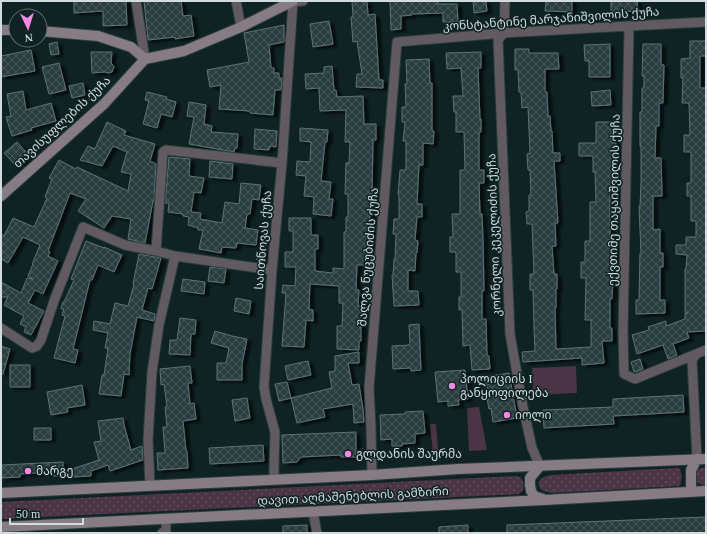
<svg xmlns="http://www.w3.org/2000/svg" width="707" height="534" font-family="'Times New Roman','Noto Sans Georgian',serif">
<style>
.grass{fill:#4a3445}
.park{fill:url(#park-dots)}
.building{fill:url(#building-cross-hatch);stroke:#5c7374;filter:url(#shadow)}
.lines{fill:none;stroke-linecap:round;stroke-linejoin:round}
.street-casing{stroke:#2a3d3e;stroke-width:11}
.secondary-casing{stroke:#2a3d3e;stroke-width:12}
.street{stroke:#615a60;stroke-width:9}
.secondary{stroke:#877c84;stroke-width:10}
.poi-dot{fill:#fc86e4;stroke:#0f2324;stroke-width:1.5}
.labels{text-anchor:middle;stroke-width:3;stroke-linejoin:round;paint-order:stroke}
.street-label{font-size:12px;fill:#d0dcdd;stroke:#0f2324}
.poi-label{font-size:12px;fill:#d0dcdd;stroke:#0f2324;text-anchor:start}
</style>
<defs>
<pattern id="park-dots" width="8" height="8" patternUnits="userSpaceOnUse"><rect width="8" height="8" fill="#4a3445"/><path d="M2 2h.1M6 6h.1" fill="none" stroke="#63515f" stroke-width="1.8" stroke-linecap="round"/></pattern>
<pattern id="building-cross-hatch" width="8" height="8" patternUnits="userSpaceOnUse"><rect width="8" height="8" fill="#293e3f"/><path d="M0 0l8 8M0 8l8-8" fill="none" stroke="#47595a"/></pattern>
<filter id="shadow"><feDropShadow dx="4.5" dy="2.5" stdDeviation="1" flood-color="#0009"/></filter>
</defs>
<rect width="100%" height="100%" fill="#0f2324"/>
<!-- grass -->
<path class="grass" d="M576,366L577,393L533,395L532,368Z
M479,407L487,450L469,451L467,408Z
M430,424H436L438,449H447V454L433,455Z"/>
<!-- park -->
<path class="park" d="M706,467V485C701,485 699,484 696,480L695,472L700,468Z
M677,468L680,469L682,477L680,485L678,486L552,493C536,492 533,478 550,475Z
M517,476L521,478C525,484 525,491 518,494L1,519V502Z"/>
<!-- building -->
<path class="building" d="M74,1H126L127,25L103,26V11L74,13Z
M144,1H181L183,16L191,15L194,36L175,39V37L148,40Z
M352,1H367L368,15L375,14L379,80H383V88L356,87L357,74H362L357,41L353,42L351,17H353Z
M390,1H438V4H457L458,22H443V13L412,14V15L401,16V29L391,30Z
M473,1H486L487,11L474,13Z
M546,1H572V12L545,11Z
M611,1H637L638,11L611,12Z
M329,21L333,44L313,47L310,24Z
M284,25V42L269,45L271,68H274V73H279V78H282L281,90H275L273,115L250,113V111L219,109L221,85L210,87L207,70L249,62L244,33Z
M690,41H706V56H700V88H706V331L687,332L689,338L673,344L677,355L668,359L663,345L637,354L632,335L649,330L648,327L666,321V326L685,319V314L688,313H685V269H686L687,255L676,254V245H686V237H696V221H691V196H687V183H691V152H684V135H690L689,103H682L683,78H681V59L690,58Z
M57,42L59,54L51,55L49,44Z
M610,44V77H589V61H585L584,45Z
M643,44H661V65H664L663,103H659V126H656L655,158H661L662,196H653V230L660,229V253H663V267H660V300H665V313L636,314V300H639L640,253H641L639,206H640L641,183V146H640V112H642V88H644V76H642Z
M515,49H529V53H558L559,69H545V92H547L548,116H550L551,131H552L553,153H560V161H554L558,223H555L556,246H552L554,274H557V289H556V308H555L556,349L591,347V320H585L586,278H581V262H585V241H590V202H596L595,172H593V156H579V143H596V122H612V143H616V156H613V183H614L615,195L610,196V242H613V262H614L612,299H610V328H612V341H602L604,363L582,365V358L523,362L522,352L535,351L534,328L533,290H530V274H534L532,224H527L526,212L529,211V195H531L530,170H528L527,154L530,153L528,107L522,108L521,92H519L518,70H515Z
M31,50L35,71L1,77V56Z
M91,52H112L111,63L113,65L114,67L112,72L108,73L105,72L92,73Z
M481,52V68H478L480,119H481V132H479V170H484V183H479L480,214H482L483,237L484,291H482V319H486L487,356H489L490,369L472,370L470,345L463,346L462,310H459V297H461V272H456V252H450V237H453L452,214H460V170H465L464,132H456V112H454L453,96H463L461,68L447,69L446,53Z
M429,59L430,83H432V131H434L433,144L423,143V165H419L417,204H422V217H417L415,240L418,241L417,253H416L415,271L408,270V291H418L419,305L394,306L392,275H393L394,259H395L396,234H393L394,219H399V195H398L400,170H406V141H403L405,122H402V107H406L405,84H407L406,60Z
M59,63L66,90L49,94L42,67Z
M332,66L334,90H336L337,97L363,96L364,124H376V140H373L372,194H370V250H372V265H357L356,290H359L358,306H361V341H359V350L337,349V326H342L343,303H339V286L310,284L309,309L313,310V321L306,320L304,347L282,346L286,293H282L283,285L295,286L296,267H285V252H293V231H289V218H311V235H318V249H315V271L333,273V268L344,269V232H346V217H348V194H345L346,163H349L350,142H345L346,110L320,111L319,88L306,89L305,74L324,73V67Z
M83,83L85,95L72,98L69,86Z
M610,90L611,105L592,106L591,92Z
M23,91L26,110L51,103L56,121L31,128L32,130L12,136L6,117L11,116L7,94Z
M147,92L167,97L166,99L176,102L172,117L161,114L157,128L143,124L149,101L145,100Z
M189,102L206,105L204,124L212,126L211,132L238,134L237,148H235L234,152L189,144L194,117L187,116Z
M107,122L126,131L124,135L155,144L150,161L156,164L154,201H153L145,243L128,239L131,219L112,216L104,228L78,211L86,199L70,193L48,251L50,252L48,256L58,261L43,294L35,290L28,303L44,311L31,335L24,332L26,327L20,324L24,316L4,305L8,297H1V282L21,293L27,278L33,279L28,276L33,264H32L40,245L23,237L8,263L1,259V234L4,236L13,218L34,227L47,198L45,197L52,179L49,178L59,160L76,169L77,167L128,191L131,174L121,172L127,152L113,146L102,166L80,160L88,146L95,149Z
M300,128L328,130L327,142H325L321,181L331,182L329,199H333L331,216L313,214L314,197L304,196L306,176L296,175L297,161L310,162L311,142L300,141Z
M255,129L277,131L276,147L270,146L269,150L254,149Z
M17,142L29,155L16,166L4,153Z
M169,157L190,159L189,176L204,178L201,193L194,192L191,212L201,213L200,219L222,223L225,202L239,204L241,183L261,185L259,200L252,199L250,214H247L245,228L258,230L256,245L237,243L236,248L222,247L221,253L199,249L203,230H198V228L188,225L189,217L183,216V214L168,212L169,203H165Z
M210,161L233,164L232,179L209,177Z
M86,241L104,248V247L122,255L114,272L98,265L92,280H90L73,349L78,350L75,363L54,358L65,316L62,315L64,309H61L63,302H64L74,280L71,279Z
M257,252H265V261L257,260Z
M139,254L161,258L152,289L148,288L142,310L155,314L154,321L137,317L130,354L129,375L124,374L121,396L99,394L102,375H104L108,348H105L108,333L93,330L94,321L110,324L115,303L128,306L134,284H133Z
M210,267L226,269L224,283L208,281Z
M183,279L205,282L204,294L181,291Z
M236,298L251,301L249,314L234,311Z
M180,318L196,320L195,334H191L190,355L169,354L170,340H177Z
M419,324L421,370L411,371V368L393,369L392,346L410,345L409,325Z
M215,331L232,336L247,339L242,364V380H217V363H226L229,348L211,343Z
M1,346L10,349L3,374H1Z
M359,352V363H348L352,385L359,384L363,409L364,422L354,423L353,404L323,409L325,417L297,423L291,398L332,388L329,372L335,371V356Z
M640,359L643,369L635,372H634L631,362Z
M308,361L311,375L288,380L285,366Z
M10,365H30V387H10Z
M190,366L192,383H188L190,404L194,403L196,419L183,421L186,451H187L188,468L158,470L157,453H165L163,427H167L165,407L167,406L164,384L161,385L160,369Z
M465,370L468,399L458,400L459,405L448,406V401L438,402L435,372Z
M509,373L517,418L493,422L491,408L489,409L486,393H488L485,377Z
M287,382L291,398L279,401L275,384Z
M82,385L85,405L67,408L68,412L51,415L47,392Z
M683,395L684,412L613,416L614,424L544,428L543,410L613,407V399Z
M247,398L250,418L235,421L232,400Z
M423,411L425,433L415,434V443L402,444V446H392V439L381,440L380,415L405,414V412Z
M123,418L124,425L131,450L142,446L143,460L110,471L108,465L91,471V476L73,477L64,475V476H53V472L20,474V477L1,478V465L63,462V472L99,460L94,442L101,441L98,421Z
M34,428H51V440H34Z
M356,432V457H341V455L301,457L297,462L283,463L282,435Z
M263,445L264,461L210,464L209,448Z
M706,517V533H507V525Z
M307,525V533H283V526Z
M468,525V533H439V527Z"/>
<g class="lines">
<defs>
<path id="street" d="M136,1L145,59
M236,1L241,27
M505,1L504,33L498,40L510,334L522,402L532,448L540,466
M629,26L623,332L624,374L635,379L706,350
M156,251L163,152L166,150L282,163
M1,328L32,348L37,346L41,340L54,301L83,227L125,245L156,251L175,256L272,270
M696,354L692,360L697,459
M372,475L371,427L369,388L397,42L504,33L629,26L706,22
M274,479V466L275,432L266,399L264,387L272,270L282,163L293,2L303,1
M150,486L148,440L152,372L159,325L175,256
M313,512L317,533
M162,533L166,530V519"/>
<path id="secondary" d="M1,30H16
M40,31L98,36L131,47L145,59
M1,196L104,104L145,59L184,51L241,27L293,1
M540,466L530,478V485L531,491L534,496L543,499
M691,492V470L697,459
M1,493L372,475L458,469L706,459
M1,527L544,500L706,491"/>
</defs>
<!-- street casing -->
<use href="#street" class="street-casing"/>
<!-- secondary casing -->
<use href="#secondary" class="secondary-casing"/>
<!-- street -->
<use href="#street" class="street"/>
<!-- secondary -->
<use href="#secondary" class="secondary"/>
</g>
<!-- markers -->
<g class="poi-dot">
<circle cx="452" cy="386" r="4"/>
<circle cx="507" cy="415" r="4"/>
<circle cx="348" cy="454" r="4"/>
<circle cx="28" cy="471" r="4"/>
</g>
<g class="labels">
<!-- street labels -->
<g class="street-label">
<text transform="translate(551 19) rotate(-4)" y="4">კონსტანტინე მარჯანიშვილის ქუჩა</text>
<text transform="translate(62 122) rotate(-43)" y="4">თავისუფლების ქუჩა</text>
<text transform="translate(614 200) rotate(-89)" y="4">ექვთიმე თაყაიშვილის ქუჩა</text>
<text transform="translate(494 235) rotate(-92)" y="4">კორნელი კეკელიძის ქუჩა</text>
<text transform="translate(263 240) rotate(-85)" y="4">საითნოვას ქუჩა</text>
<text transform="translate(368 257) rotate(-85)" y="4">შალვა ნუცუბიძის ქუჩა</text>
<text transform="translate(353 496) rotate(-3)" y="4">დავით აღმაშენებლის გამზირი</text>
</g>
<!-- poi labels -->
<g class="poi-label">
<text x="460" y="383">პოლიციის I<tspan x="460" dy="14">განყოფილება</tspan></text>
<text x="515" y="419">იოლი</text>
<text x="356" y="458">გლდანის შაურმა</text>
<text x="36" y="475">მარგე</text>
</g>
</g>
<!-- border -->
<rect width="707" height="534" fill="none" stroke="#d0dcdd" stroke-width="4"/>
<!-- north arrow -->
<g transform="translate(28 28) rotate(176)"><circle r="19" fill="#0f2324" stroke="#5c6d6e"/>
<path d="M0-3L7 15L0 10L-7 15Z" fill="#fc86e4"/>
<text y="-6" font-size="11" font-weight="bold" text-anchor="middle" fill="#d0dcdd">N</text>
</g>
<!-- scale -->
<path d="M10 518v6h73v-6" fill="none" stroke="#d0dcdd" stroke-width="2"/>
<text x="16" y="518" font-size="12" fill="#d0dcdd" stroke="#0f2324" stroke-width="3" paint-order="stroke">50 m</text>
</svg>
